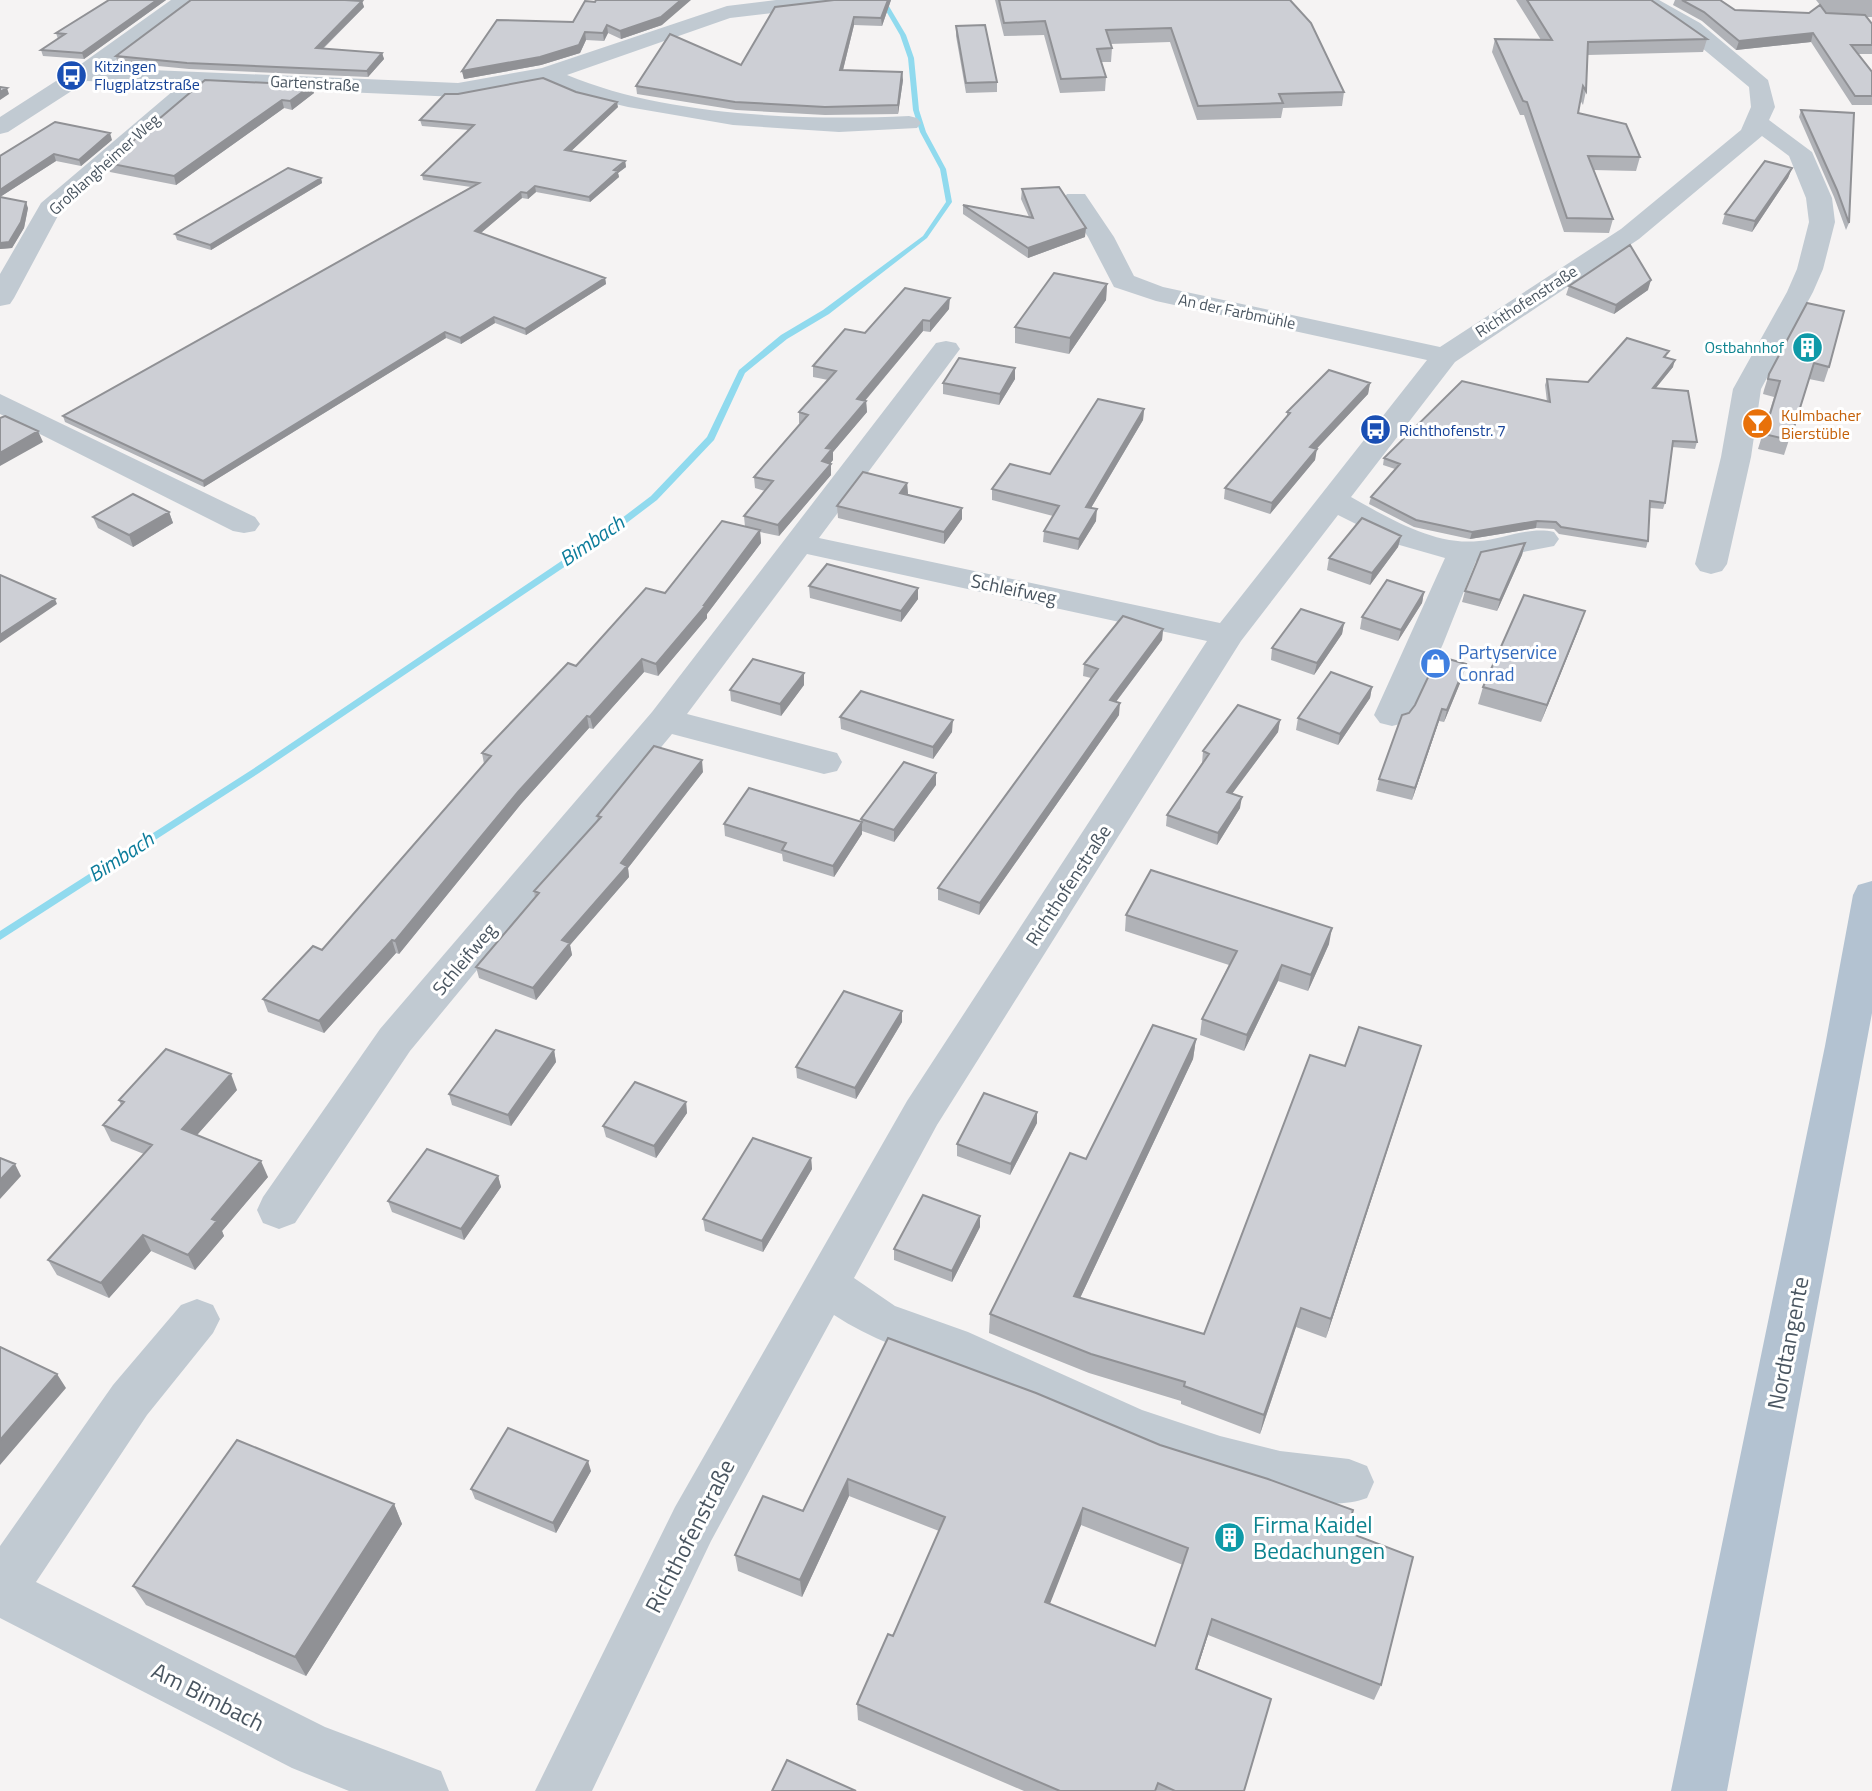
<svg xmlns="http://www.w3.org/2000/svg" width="1872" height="1791" font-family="'Titillium Web',sans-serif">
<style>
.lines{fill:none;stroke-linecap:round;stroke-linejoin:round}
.stream{fill:#90daee;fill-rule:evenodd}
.minor{fill:#c1cad2;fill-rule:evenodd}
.major{fill:#b3c2d1;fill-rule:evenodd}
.wall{fill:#b0b2b7;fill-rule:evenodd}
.shaded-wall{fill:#909195}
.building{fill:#cdcfd5;stroke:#909195;stroke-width:2;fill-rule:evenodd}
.labels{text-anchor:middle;stroke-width:6;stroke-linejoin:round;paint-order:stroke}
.far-transit-label{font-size:16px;fill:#164399;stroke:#fff;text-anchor:start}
.far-street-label{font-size:16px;fill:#4a5661;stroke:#fff}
.far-culture-label{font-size:16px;fill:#0d838f;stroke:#fff;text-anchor:end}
.far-food-label{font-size:16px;fill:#c56008;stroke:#fff;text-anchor:start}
.street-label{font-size:19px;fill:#4a5661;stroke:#fff}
.shop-label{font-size:19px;fill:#366cbe;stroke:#fff;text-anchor:start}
.water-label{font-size:21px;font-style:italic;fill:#0c7c9b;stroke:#fff}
.near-street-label{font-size:23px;fill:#4a5661;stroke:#fff}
.near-culture-label{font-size:23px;fill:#0d838f;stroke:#fff;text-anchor:start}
</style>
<rect width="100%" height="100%" fill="#f5f3f3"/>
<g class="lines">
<!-- stream -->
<path class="stream" d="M883,3H887L906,35L914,58L919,110L926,132L946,169L952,202L927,238L829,314L787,339L745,373L714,440L657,500L603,541L259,773L0,940V931L253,769L597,537L651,496L707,437L739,370L781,335L823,310L923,236L946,202L940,169L920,132L913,110L908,58L900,35L882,4Z"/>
<!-- minor -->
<path class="minor" d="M171,0H196L105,68L458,83L542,68L727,6L776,0H844L833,6L730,18L567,75C665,116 804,121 909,116L917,118L921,123L917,128L839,132L733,125L628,107L578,95L544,81L458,97L206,86L60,212L14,298L10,304L0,306V274L41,203L180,85L87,81L8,132L0,134V117L70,72Z
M1633,0H1659L1700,23L1768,80L1775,107L1769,120L1812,152L1832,198L1835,222L1823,269L1813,292L1761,389L1751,457L1727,564L1722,571L1711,574L1700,571L1695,564L1721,457L1733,389L1787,292L1797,269L1809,222L1806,198L1789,156L1762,136L1639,239L1455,362L1351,497C1389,518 1434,546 1479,541C1503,539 1530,526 1554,532L1559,539L1554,546L1476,561L1443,644L1410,715L1404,723L1392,726L1380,723L1374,715L1445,558L1396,544L1338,515L1241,641L937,1125L854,1278L895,1306L968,1332L1142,1410L1220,1436L1280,1451L1349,1459L1367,1466L1374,1482L1367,1498C1282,1531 1034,1407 950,1369C910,1351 870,1339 834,1315L711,1541L592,1791H535L675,1507L907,1101L1207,641L807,554L687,714L837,753L842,762L837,771L824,774L672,734L410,1051L295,1223L279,1229L263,1223L257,1210L263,1197L380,1029L652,712L936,343L946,341L956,343L960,349L819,538L1220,623L1427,360L1156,301L1114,287L1088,237L1063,199L1067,194H1085L1114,237L1134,276L1163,287L1440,347L1621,229L1741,130L1751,107L1749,87L1684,33Z
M0,394L255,517L260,524L255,531L244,533L233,531L0,414Z
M197,1299L213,1305L220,1319L213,1333L147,1415L36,1582L325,1727L441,1771L449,1791H349L292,1768L0,1618V1546L113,1385L181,1305Z"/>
<!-- major -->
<path class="major" d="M1872,881V1013L1727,1791H1671L1825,1046L1853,895L1858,885Z"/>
</g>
<!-- wall -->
<path class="wall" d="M109,0H166L84,59L43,56L41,50L58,39L56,33Z
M834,0H891L882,26L854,25L843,70L903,80L898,114L825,115L736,110L637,94L636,86L741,65Z
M995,0H1290L1344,92L1342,106L1283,108L1281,118L1197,120L1170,42L1110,44L1112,48L1111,62H1101L1106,77L1105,91L1060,93L1044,35L1004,36Z
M1516,0H1651L1707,39L1703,52L1588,55L1586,91L1583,105L1580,100L1578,113L1640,157L1636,171L1593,170L1613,219L1609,233L1564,232L1524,115H1520L1492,52L1495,39L1541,40Z
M1675,0H1720L1735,10L1809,13L1820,5L1816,0H1872V17H1867L1872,24V54H1858L1872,72V105H1852L1811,42L1736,50L1702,21L1673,5Z
M362,1L364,7L323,49L382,53L384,59L368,77L189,69L117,62L116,56Z
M497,20L662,25L621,39L608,33L604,41L586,40L580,53L541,65L464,79L462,71Z
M956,26L997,82V92L966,93L956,36Z
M205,80L314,93L292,110L284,108L176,185L110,172L107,163Z
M576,92L618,107L571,151L625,161L626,167L618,173L619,177L590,202L536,192L528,199L522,198L481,233L605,278L606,284L526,335L495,323L461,344L446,338L204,487L65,422L63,416L471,187L423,180L422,175L469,130L422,126L420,120L458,94Z
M1801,110L1854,113L1849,223L1846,230L1834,197L1799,117Z
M112,140L81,166L56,161L0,197L28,208L24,228L12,248L0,249V156Z
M1792,168L1788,178L1752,232L1722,224L1725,214Z
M321,178L322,183L211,250L177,240L175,234Z
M1022,189L1085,237L1028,258L963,214V205L1029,217L1021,199Z
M1107,284L1106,300L1069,354L1015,343V327Z
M1569,286L1648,290L1614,314L1566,295Z
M1807,303L1829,367L1824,382L1809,379L1784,455L1758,449L1774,397L1763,394L1764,390L1769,374Z
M949,309L930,332L923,331L865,401H866L867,412L833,452V460L830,463L831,475L779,536L760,532L761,543L707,614V618L658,676L644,672L593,729L589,728L521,804L399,954L396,953L324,1033L268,1012L263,999L322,950L484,764L482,753L576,666L745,527L744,516L765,491L755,488L754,477L801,424L799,423V412L828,380L813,377V366L865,333Z
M1667,358L1673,367L1656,388L1697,442L1695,449L1672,447L1665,503L1663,509L1650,508L1648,541L1646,548L1559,534L1554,529L1536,528L1470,539L1414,527L1369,504L1371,497L1395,469L1383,465L1384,458L1547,402L1545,385L1547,379L1588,382Z
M1015,368V379L999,405L943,394V383Z
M1370,383L1368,394L1316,449L1315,460L1270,514L1224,499L1225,488L1287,417V412Z
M1144,409L1143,420L1091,508L1096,521L1078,550L1043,542L1044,531L1053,516L992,500V489L1050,474Z
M907,483L908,494L962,519L944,544L838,518L837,506Z
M169,512L173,523L133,547L98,528L93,517Z
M1401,536L1398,547L1370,585L1327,570L1329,558Z
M1525,543L1522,555L1497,611L1462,602L1465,591Z
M809,586L918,599L901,622L810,598Z
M1424,592L1422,603L1398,641L1360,629L1362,617Z
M1344,623L1342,634L1314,675L1271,660L1272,648Z
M1579,628L1541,722L1478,704L1483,687Z
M1163,629L1162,640L1116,702L1119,715L979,915L938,900V888L1091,678L1083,676L1084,664Z
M1466,664L1463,676L1444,722L1439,721L1412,800L1376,791L1379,779L1409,713Z
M804,685L781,716L731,701L730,690Z
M1372,687L1370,698L1338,745L1296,730L1298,718Z
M840,717L952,732L933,759L841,729Z
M1280,720L1278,732L1232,794L1240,808L1217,845L1166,826L1167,815L1202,763L1203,751Z
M703,772L628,868L629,877L570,945L572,955L536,1000L479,978L476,967L535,898L534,891L598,821L597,816Z
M936,785L894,842L862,831V834L834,877L783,861L782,854L725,836L724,824L861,822V819Z
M1126,915L1329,944L1308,991L1278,981L1244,1051L1200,1035L1202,1019L1229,965L1125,931Z
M902,1011V1022L856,1099L797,1078L796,1067Z
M1196,1039L1193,1059L1080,1298L1204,1334L1345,1066L1421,1046L1326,1338L1296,1327L1260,1434L1181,1404V1401L1089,1373L989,1333L990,1314L1086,1159Z
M554,1050L556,1062L511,1126L452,1105L449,1094Z
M237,1090L197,1135L268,1177L222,1231L224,1236L195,1270L151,1251L109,1298L57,1275L48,1260L144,1154L111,1141L103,1125L121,1105L119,1100Z
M686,1102L687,1113L656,1158L606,1137L603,1126Z
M1037,1123L1010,1175L957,1156V1144Z
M811,1158L812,1169L763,1252L705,1231L703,1219Z
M498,1176L501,1187L464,1240L392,1212L388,1201Z
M980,1216V1227L952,1282L894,1260V1249Z
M888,1338L1347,1532L1381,1685L1374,1700L1208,1635L1197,1669L1244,1791H1024L858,1720L857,1704L893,1636L939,1531L849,1496L802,1597L738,1571L735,1555L803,1511ZM1081,1525L1183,1565L1155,1646L1049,1604Z
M591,1471L556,1533L475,1499L471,1489Z
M394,1504L402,1524L306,1676L146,1605L133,1586Z"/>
<!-- shaded-wall -->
<path class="shaded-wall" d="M157,0H166L84,59L82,53Z
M681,0H691L662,25L621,39L620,31Z
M888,0H891L882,26L881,18Z
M362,1L364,7L317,54L316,48Z
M854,17V25L841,78L840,70Z
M607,25L608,33L604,41L603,33Z
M585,32L586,40L580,53L541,65L464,79L462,71Z
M1813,33L1811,42L1736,50L1739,41Z
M382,53L384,59L368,77L367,71Z
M902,72L903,80L898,114V105Z
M312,85L314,93L292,110L290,101Z
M7,88L9,94L0,100V92Z
M282,100L284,108L176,185L174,176Z
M617,102L618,107L566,156L565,150Z
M110,133L112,140L81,166L79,160Z
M54,154L56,161L0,197V190Z
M625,161L626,167L618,173L619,177L590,202L589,197Z
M1792,168L1788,178L1752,232L1755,221Z
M321,178L322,183L211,250L210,245Z
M535,186L536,192L528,199L527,193Z
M521,192L522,198L476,237L475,231Z
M26,202L28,208L24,228L12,248L0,249V243Z
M1086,228L1085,237L1028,258V248Z
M605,278L606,284L526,335L525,329Z
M1651,280L1648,290L1614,314L1616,305Z
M1107,284L1106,300L1069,354L1070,338Z
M950,298L949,309L930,332V321Z
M494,317L495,323L461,344L460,338Z
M923,320V331L857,410V399Z
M445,332L446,338L204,487L203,481Z
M1675,360L1673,367L1650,395L1653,388Z
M1015,368V379L999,405L1000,394Z
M1370,383L1368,394L1308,458L1310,447Z
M866,401L867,412L833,452V460L823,473L822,461L826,448Z
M1144,409L1143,420L1085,518L1086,507Z
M38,431L43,442L0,466V453Z
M1317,449L1315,460L1270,514L1272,503Z
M831,464V475L779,536L778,525Z
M907,483L908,494L900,493Z
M962,508V519L944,544V532Z
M1097,509L1096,521L1078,550L1079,539Z
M169,512L173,523L133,547L129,535Z
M1537,521L1536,528L1470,539L1472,532Z
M760,530L761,543L707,614V618L658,676L656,664L704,605Z
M1401,536L1398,547L1370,585L1372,573Z
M1525,543L1522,555L1497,611L1500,600Z
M918,588V599L901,622V611Z
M1424,592L1422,603L1398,641L1401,630Z
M55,599L57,604L0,643V635Z
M1585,611L1579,628L1541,722L1547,705Z
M1344,623L1342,634L1314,675L1317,663Z
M1163,629L1162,640L1109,711L1110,700Z
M642,659L644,672L593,729L590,717Z
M1466,664L1463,676L1444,722L1447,710Z
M804,673V685L781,716L780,704Z
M1372,687L1370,698L1338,745L1340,734Z
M1120,703L1119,715L979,915L980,903Z
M1442,709L1439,721L1412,800L1415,788Z
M587,716L589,728L521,804L399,954L395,941L518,792Z
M953,720L952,732L933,759V747Z
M1280,720L1278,732L1225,803L1227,792Z
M702,760L703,772L628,868L629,877L570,945L572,955L536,1000L533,988L562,940Z
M936,773V785L894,842V830Z
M1242,797L1240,808L1217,845L1218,833Z
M862,822V834L834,877L833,866Z
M1332,928L1329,944L1308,991L1311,975Z
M392,940L396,953L324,1033L319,1021Z
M1282,965L1278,981L1244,1051L1247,1035Z
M902,1011V1022L856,1099L855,1088Z
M1196,1039L1193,1059L1072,1315L1074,1296Z
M1421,1046L1415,1066L1326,1338L1331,1319Z
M554,1050L556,1062L511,1126L508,1115Z
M231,1074L237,1090L189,1144L182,1129Z
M686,1102L687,1113L656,1158L654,1146Z
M1037,1112V1123L1010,1175L1011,1164Z
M811,1158L812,1169L763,1252L762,1241Z
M261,1161L268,1177L222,1231L224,1236L195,1270L188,1255L212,1219Z
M15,1164L21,1176L0,1199V1180Z
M498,1176L501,1187L464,1240L461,1229Z
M980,1216V1227L952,1282V1271Z
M143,1235L151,1251L109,1298L101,1283Z
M1301,1308L1296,1327L1260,1434L1264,1415Z
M57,1374L66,1388L0,1465V1440Z
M588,1461L591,1471L556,1533L553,1523Z
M848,1479L849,1496L802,1597L800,1580Z
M394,1504L402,1524L306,1676L295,1657Z
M1083,1508L1081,1525L1044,1619L1045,1602Z
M1212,1619L1208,1635L1192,1685L1196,1669Z"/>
<!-- building -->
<path class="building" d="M109,0H157L82,53L41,50L65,34L56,33Z
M191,0H345L362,1L316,48L382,53L367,71L187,63L116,56Z
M596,0H681L661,17L620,31L607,25L603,33L585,32L579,45L540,57L462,71L497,20L573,22L585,1L595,2Z
M834,0H888L881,18L854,17L840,70L902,72L898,105L825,107L735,102L636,86L670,34L741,65L775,7Z
M999,0H1290L1311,23L1344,92L1279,94L1283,103L1198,106L1171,28L1106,30L1112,48L1097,49L1106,77L1061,79L1045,21L1004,23Z
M1527,0H1651L1707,39L1588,42L1586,91L1583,86L1578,113L1626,124L1640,157L1588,156L1613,219L1567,218L1527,102L1523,101L1495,39L1552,40Z
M1682,0H1720L1735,10L1809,13L1820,5L1826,13L1865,15L1872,24V45H1851L1872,72V96H1855L1813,33L1739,41L1704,12Z
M985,25L997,82L966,83L956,26Z
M543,78L576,92L617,102L565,150L625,161L614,170L618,171L589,197L535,186L527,193L521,192L475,231L605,278L525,329L494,317L460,338L445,332L203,481L63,416L479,183L422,175L474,125L420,120L445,94H458Z
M205,80L312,85L290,101L282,100L174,176L107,163Z
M0,87L7,88L0,92Z
M1801,110L1854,113L1849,223L1837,190Z
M55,122L110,133L79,160L54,154L0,190V156Z
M1765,161L1792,168L1755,221L1725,214Z
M288,168L321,178L210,245L175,234Z
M1059,187L1086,228L1028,248L963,205L1033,218L1022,189Z
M0,197L26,202L21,222L9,242L0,243Z
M1630,245L1651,280L1616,305L1569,286Z
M1054,273L1107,284L1070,338L1015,327Z
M905,288L950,298L930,321L923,320L857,399L866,401L826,448L832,449L822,461L831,464L778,525L744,516L773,481L754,477L808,415L799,412L836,371L813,366L845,329L865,333Z
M1807,303L1844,311L1829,367L1814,363L1790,440L1764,434L1780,381L1768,379L1769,374Z
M1627,338L1669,351L1664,357L1675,360L1653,388L1688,391L1697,442L1673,441L1665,503L1650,501L1648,541L1561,527L1556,522L1537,521L1472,532L1416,520L1371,497L1400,464L1384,458L1462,381L1550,402L1547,379L1588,382Z
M959,358L1015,368L1000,394L943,383Z
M1329,370L1370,383L1310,447L1317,449L1272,503L1225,488L1290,413L1287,412Z
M1098,399L1144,409L1086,507L1097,509L1079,539L1044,531L1059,506L992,489L1010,464L1050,474Z
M5,416L38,431L0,453V418Z
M863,472L907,483L900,493L962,508L944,532L837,506Z
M133,494L169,512L129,535L93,517Z
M1362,518L1401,536L1372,573L1329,558Z
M722,521L760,530L704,605H706L656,664L642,659L590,717L587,716L518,792L395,941L392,940L319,1021L263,999L313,946L322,950L491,756L482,753L568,663L576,666L646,588L665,593Z
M1525,543L1500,600L1465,591L1481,552Z
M827,564L918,588L901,611L809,586Z
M0,575L55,599L0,635Z
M1387,580L1424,592L1401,630L1362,617Z
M1524,595L1585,611L1547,705L1483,687Z
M1301,609L1344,623L1317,663L1272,648Z
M1123,616L1163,629L1110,700L1120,703L980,903L938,888L1098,669L1084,664Z
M1438,656L1466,664L1447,710L1442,709L1415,788L1379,779L1402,715L1409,713L1415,705Z
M753,659L804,673L780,704L730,690Z
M1331,672L1372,687L1340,734L1298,718Z
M861,691L953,720L933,747L840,717Z
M1238,705L1280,720L1227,792L1242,797L1218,833L1167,815L1209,754L1203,751Z
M654,746L702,760L621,863L627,866L562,940L570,943L533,988L476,967L539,893L534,891L601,817L597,816Z
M904,762L936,773L894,830L861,819Z
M749,788L862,822L833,866L782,850L786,843L724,824Z
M1151,870L1332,928L1311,975L1282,965L1247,1035L1202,1019L1237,951L1126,915Z
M844,991L902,1011L855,1088L796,1067Z
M1153,1025L1196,1039L1074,1296L1204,1334L1310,1055L1345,1066L1359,1027L1421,1046L1331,1319L1301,1308L1264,1415L1184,1386L1185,1382L1091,1354L990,1314L1070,1153L1086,1159Z
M496,1030L554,1050L508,1115L449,1094Z
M166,1049L231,1074L182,1129L261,1161L212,1219L217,1221L188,1255L143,1235L101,1283L48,1260L152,1145L103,1125L124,1102L119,1100Z
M635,1082L686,1102L654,1146L603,1126Z
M984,1093L1037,1112L1011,1164L957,1144Z
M753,1138L811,1158L762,1241L703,1219Z
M427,1149L498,1176L461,1229L388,1201Z
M0,1158L15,1164L0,1180Z
M923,1195L980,1216L952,1271L894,1249Z
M888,1338L1036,1393L1160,1445L1268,1479L1353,1510L1347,1532L1413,1557L1381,1685L1212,1619L1196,1669L1271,1699L1244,1791H1175L1158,1783L1155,1791H1060L857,1704L888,1634L893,1636L945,1517L848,1479L800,1580L735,1555L763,1496L803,1511ZM1083,1508L1188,1548L1155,1646L1045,1602Z
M0,1347L57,1374L0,1440Z
M508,1428L588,1461L553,1523L471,1489Z
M237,1440L394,1504L295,1657L133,1586Z
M787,1760L856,1791H772Z"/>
<!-- icons -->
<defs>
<symbol id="bus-disc" viewBox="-11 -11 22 22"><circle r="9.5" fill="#1a4fb4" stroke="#fff"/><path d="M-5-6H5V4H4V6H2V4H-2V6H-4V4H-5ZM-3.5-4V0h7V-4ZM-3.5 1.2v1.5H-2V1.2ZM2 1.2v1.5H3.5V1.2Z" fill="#fff"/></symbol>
<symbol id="building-disc" viewBox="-11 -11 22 22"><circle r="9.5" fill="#0f9aa8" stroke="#fff"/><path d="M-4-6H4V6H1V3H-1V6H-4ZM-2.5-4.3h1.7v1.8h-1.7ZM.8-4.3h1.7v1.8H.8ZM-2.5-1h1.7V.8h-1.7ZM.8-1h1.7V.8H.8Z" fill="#fff"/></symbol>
<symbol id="bar-disc" viewBox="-11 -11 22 22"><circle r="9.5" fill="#e8710a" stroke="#fff"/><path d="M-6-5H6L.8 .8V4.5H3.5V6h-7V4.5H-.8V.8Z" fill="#fff"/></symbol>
<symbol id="shop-disc" viewBox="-11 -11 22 22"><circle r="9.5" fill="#3f7fe0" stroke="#fff"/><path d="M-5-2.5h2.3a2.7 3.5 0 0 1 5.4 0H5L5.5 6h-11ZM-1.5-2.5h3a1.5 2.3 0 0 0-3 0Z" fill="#fff"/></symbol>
</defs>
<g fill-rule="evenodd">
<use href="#bus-disc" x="54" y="58" width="35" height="35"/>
<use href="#building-disc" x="1790" y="330" width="35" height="35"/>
<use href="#bar-disc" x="1740" y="406" width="35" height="35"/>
<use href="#bus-disc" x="1358" y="412" width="35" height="35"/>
<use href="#shop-disc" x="1418" y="646" width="35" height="35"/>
<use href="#building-disc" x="1212" y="1520" width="35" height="35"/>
</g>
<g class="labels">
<!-- far-transit labels -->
<g class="far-transit-label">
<text x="94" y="72">Kitzingen<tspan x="94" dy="18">Flugplatzstraße</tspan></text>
<text x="1399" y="436">Richthofenstr. 7</text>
</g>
<!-- far-street labels -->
<g class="far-street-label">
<text transform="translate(315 83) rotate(3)" y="6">Gartenstraße</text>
<text transform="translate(104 164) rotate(-42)" y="6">Großlangheimer Weg</text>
<text transform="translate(1526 301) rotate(-33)" y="6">Richthofenstraße</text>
<text transform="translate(1237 311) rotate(12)" y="6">An der Farbmühle</text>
</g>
<!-- far-culture labels -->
<g class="far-culture-label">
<text x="1784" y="353">Ostbahnhof</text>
</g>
<!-- far-food labels -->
<g class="far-food-label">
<text x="1781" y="421">Kulmbacher<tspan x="1781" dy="18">Bierstüble</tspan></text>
</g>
<!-- street labels -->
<g class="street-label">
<text transform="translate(1014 589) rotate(12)" y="7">Schleifweg</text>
<text transform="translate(1068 885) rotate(-57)" y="7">Richthofenstraße</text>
<text transform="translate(464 959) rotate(-50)" y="7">Schleifweg</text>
</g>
<!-- shop labels -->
<g class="shop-label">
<text x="1458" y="659">Partyservice<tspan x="1458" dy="22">Conrad</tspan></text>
</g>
<!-- water labels -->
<g class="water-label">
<text transform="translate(592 541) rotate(-34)" y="7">Bimbach</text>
<text transform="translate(121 857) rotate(-33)" y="7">Bimbach</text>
</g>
<!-- near-street labels -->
<g class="near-street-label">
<text transform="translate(1788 1343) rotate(-79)" y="8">Nordtangente</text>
<text transform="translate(690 1536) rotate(-63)" y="8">Richthofenstraße</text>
<text transform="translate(208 1697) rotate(27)" y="8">Am Bimbach</text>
</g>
<!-- near-culture labels -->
<g class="near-culture-label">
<text x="1253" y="1533">Firma Kaidel<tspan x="1253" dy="26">Bedachungen</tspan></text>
</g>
</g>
</svg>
